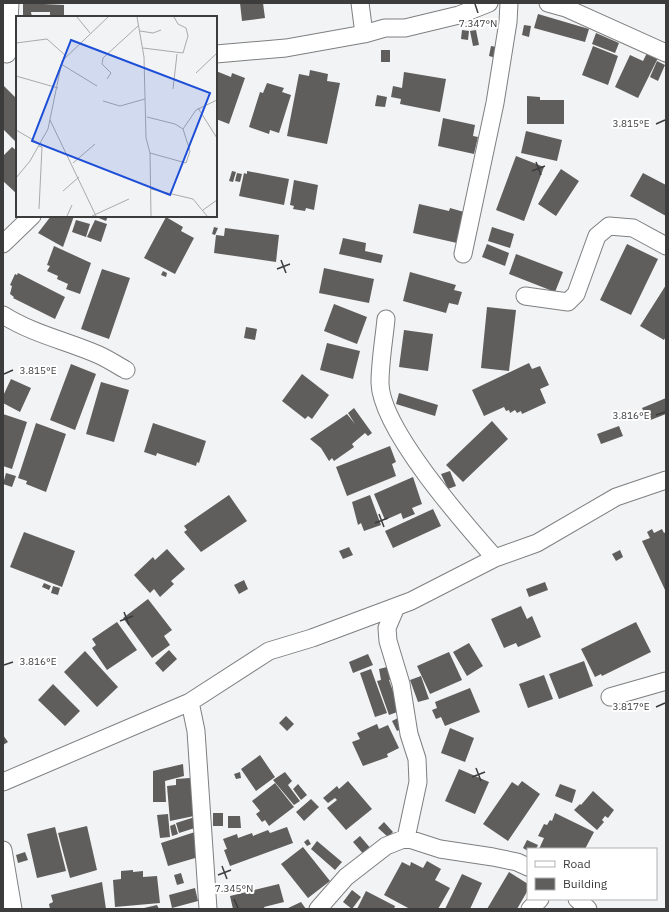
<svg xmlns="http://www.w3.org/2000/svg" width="669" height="912" font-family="'IBM Plex Sans',sans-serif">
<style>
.building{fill:#5f5e5d}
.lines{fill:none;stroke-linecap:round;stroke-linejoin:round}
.minor-casing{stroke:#7e7f80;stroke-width:19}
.minor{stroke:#fff;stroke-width:17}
.ticks{fill:none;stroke:#3c3c3d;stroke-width:1.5}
.inset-road{fill:none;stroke:#a9aaab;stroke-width:1}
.view{fill:#1d4ed8;fill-opacity:0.15;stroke:#1d4ed8;stroke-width:2}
.inset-edge{fill:none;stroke:#3c3c3d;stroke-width:2}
.ticks-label{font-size:10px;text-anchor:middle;fill:#3c3c3d;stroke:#fff;stroke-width:4;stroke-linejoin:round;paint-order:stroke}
</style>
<rect width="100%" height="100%" fill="#f2f3f4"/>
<!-- building -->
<path class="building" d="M23,3L64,5V17H50V12H31L32,17H23Z
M240,3H263L265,18L242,21Z
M538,14L589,29L585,42L534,28Z
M524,25L531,26L529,37L522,35Z
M462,30L469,31L468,40L461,39Z
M476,30L479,45L473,46L470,31Z
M596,33L619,43L615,53L592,44Z
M491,46L502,48L500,59L489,56Z
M593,46L618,56L608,85L582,75Z
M381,50H390V62H381Z
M648,51L659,56L638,98L615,87L630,55L643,61Z
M657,61L665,65L658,81L650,77Z
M310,70L328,74L327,81L340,83L327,144L287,136L299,74L309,76Z
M216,71L231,77L232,73L245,78L229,124L216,119Z
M404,72L446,79L440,112L400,104L401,99L391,97L393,86L402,88Z
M267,83L284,88L282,92L291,95L279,133L270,130L269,134L249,127L260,92L263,93Z
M3,85L17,99L16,142L3,129Z
M377,95L387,97L385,107L375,106Z
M527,96L540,97V100H564V124H527Z
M443,118L475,125L473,136L478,137L474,154L438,146Z
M526,131L562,140L557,161L521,153Z
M12,147L17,151V194L3,181V156Z
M516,156L544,167L524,221L496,210Z
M561,169L579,181L556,216L538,204Z
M232,171L236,172L233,182L229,181Z
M247,171L289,179L284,205L239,196L244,173L247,174Z
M237,173L242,174L240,182L235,181Z
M643,173L666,185V216L630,196Z
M294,180L318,185L314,210L306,208L305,211L293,209L294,206L290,205Z
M419,204L449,211L450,208L464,212L457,243L413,233Z
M51,216H74L63,247L38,233Z
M94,216H108L106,221Z
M166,217L183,227L181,231L194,238L175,274L144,258Z
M76,220L90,224L86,237L72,232Z
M95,220L107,224L101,242L87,237Z
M214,227L218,228L215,235L212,234Z
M492,227L514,234L510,248L488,241Z
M225,228L279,235L276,262L214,253L216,235L224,236Z
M343,238L366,243L365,251L383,255L381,263L339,254Z
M487,244L509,253L505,266L482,257Z
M627,244L658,259L631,315L600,300Z
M54,246L91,263L80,294L66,289L68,284L57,279L58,276L47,271L50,266L47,265Z
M516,254L563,272L555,292L509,274Z
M324,268L374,279L369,303L319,293Z
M102,269L130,278L109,339L81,329Z
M163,271L167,273L166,277L161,275Z
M410,272L456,285L454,290L462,292L458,305L449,303L446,313L403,301Z
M18,273L65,297L55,319L13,298L14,297L10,294L12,286L10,285L15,274L17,275Z
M666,285V336L664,340L640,326Z
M334,304L367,317L357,344L324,331Z
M487,307L516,310L509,371L481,368Z
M246,327L257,329L255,340L244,338Z
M404,330L433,334L428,371L399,367Z
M327,343L360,351L353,379L320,370Z
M529,363L532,369L540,366L549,385L540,389L546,403L522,414L521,411L517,413L515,410L510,413L509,410L506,411L504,407L484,416L472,390Z
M71,364L96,374L75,430L50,420Z
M302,374L329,395L312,419L308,416L305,419L282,401Z
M11,379L31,388L20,412L3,403V396Z
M101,382L129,390L114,442L86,434Z
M399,393L438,405L435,416L396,404Z
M666,398V414L648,421L642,408Z
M354,408L372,433L368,436L365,433L352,444L354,447L334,461L332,458L329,461L321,448L310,439L347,414L355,424L348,413Z
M3,414L27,422L12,469L3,466Z
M492,421L508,439L463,482L446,465Z
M36,423L66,434L46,492L26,484L27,481L18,478Z
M153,423L206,441L199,463L197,462L196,466L157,453L156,456L144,452Z
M619,426L623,436L601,444L597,434Z
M390,446L396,462L392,464L396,476L347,496L336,467Z
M450,471L456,486L448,489L441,474Z
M6,473L16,476L12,487L3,484Z
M413,477L422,504L412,508L415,514L403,519L401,513L385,520L374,494Z
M229,495L247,521L201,552L184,532L187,530L184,526Z
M370,495L381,525L364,531L361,523L358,525L352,502Z
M433,509L441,526L393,548L385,531Z
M652,529L654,533L662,529L664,533L666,532V592L642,541L650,538L647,532Z
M24,532L75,551L62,587L10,567Z
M349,547L353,555L343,559L339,551Z
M167,549L185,569L171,581L174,584L160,597L154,589L150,593L134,575L153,557L155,560Z
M620,550L623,557L616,561L612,554Z
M244,580L248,589L239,594L234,585Z
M545,582L548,590L529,597L526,589Z
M44,583L51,586L49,590L42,587Z
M53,586L60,588L58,595L51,593Z
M148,599L172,630L164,636L170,645L152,658L123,618Z
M521,606L527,619L532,616L541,637L518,647L516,643L504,648L491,619Z
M117,622L137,650L107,670L92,648L96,645L92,639Z
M636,622L651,652L602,676L601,674L595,677L581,649Z
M469,643L483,666L467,676L453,652Z
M169,650L177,659L163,672L155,663Z
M85,651L118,687L97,707L64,672Z
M449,652L462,680L430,694L417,666Z
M368,654L373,665L353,673L349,662Z
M584,661L593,686L559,699L549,674Z
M387,667L392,679L389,680L400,711L389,715L377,681L381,680L379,669Z
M371,669L387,713L375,717L360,673Z
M544,675L553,699L528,708L519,684Z
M421,676L429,699L418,702L410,680Z
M53,684L80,711L65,726L38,700Z
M470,688L480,712L445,726L441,717L436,719L432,710L437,708L435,702Z
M286,716L294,724L287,731L279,723Z
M400,717L404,728L397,731L392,721Z
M377,724L379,729L388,725L399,748L387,754L388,757L363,766L352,742L360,739L357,733Z
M450,728L474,738L465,762L441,753Z
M3,735L8,742L3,745Z
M260,755L275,777L256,791L241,769Z
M183,764L184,776L165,781L166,802H153V771Z
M459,769L489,782L475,814L445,801Z
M240,772L241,778L236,779L234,774Z
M285,772L292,781L288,785L300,801L294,805L273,780Z
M190,778L194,816L170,821L167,786L176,785V779Z
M348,781L372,809L346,830L327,808L337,800L335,798L328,803L323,798L337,786L339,789Z
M522,781L540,794L508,841L483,824L512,782L518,786Z
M275,783L294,807L269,826L265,820L262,822L256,814L260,811L252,801Z
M298,784L307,795L301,800L293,789Z
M560,784L576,790L572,803L555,796Z
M593,791L614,810L608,818L605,816L602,820L604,822L597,830L574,810L580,804L581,805Z
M311,799L319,807L304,821L296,812Z
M213,813H223V826H213Z
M555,813L594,832L585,849H539L544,838L538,836L544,824L547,825L550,820L552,821Z
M168,814L170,837L160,838L157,815Z
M198,816L201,826L179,833L176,823Z
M228,816H240L241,828H228Z
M384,822L393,832L388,837L378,828Z
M175,824L178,834L172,836L170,826Z
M87,826L97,870L70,878L58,833Z
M55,827L66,871L37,878L27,834Z
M287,827L293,843L230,866L224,850L227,849L223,839L237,834L238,838L252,833L253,836L268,830L270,833Z
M195,832L202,856L168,866L161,843Z
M360,836L372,850L365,856L353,842Z
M308,839L311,844L307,846L304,842Z
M527,840L538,845L536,849H528V851L523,848Z
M317,841L342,862L335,870L311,849Z
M303,847L330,881L308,898L281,864Z
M25,852L28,860L18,863L16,855Z
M427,861L441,869L435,880L450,888L438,909H410L384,895L402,862L410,866L411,862L423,868Z
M133,870V872L143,871V877L157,876L160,903L115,907L113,880L121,879V871Z
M509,872L528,884V890L517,909H487Z
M181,873L184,883L177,885L174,875Z
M462,874L482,883L470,909H445Z
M102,882L106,909H50L49,904L53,902L51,895Z
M279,884L284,902L264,907L265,909H233L230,896Z
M195,888L198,901L172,908L169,895Z
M352,890L361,897L352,909L343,902Z
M366,891L395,906L394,909H357Z
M301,902L306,909H286Z
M157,905L159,909H144V908Z"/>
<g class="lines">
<defs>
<path id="minor" d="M360,3L364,34
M548,3L566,8L666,53
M7,54L10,3
M216,54L286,48L364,34L385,28H405L459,15L489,3
M3,244L32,216
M463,254L495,103L508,22L509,3
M525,296L568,302L576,294L597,236L609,226L633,228L666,246
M3,315C33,334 67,341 99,355C108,359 117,365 126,370
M386,319C384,340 380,362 380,383C381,429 464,523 495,558
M396,607L387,628L388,641L401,684L409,734L417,759L418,782L406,838
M610,697L666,681
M3,782L190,702
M3,850L13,909
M577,899L588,909
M208,909L196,731L190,702L269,651L312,638L411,601L495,558L537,543L616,497L666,480
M318,909L346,877L386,846L406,838L440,849L493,857L517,862L528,867
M530,909L540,899"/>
</defs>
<!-- minor casing -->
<use href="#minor" class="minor-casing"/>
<!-- minor -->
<use href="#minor" class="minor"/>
</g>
<!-- ticks -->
<path class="ticks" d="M475,4L478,13M656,124L665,120M536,162L541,175M532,171L545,166M281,260L286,273M277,269L290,264M4,374L13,370M656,415L665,412M379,514L384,527M375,523L388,518M124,612L129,625M120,621L133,616M4,665L13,662M656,707L665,703M476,768L481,781M472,777L485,772M222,866L227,879M218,875L231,870M234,899L238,908"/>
<!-- overview -->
<g transform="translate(16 16)">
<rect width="201" height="201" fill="#f2f3f4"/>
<path class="inset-road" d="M61,1L74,17M121,1L128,41L130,122L134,137L170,147L174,135L167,113L180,94L201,84M124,15L137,17L145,14M0,27L31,23L50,40M127,32L167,37L172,20L170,12L162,8L158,1M45,48L81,70M180,57L201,37M0,60L42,72M91,63L95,57L86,48L87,42L122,10M157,73L161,38M87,85L104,90L129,83M182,92L201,122M131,101L159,108L167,113M34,104L80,200M0,114L24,128M23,130L26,131L23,193M134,137L135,200M57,147L79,128M0,162L14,145L32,113L46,45L92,1M135,173L177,183L191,200M47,175L63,161M187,194L201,184M51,200L56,189M76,200L113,183"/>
<path class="view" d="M55,24L194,77L154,179L16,125Z"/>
<rect width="201" height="201" class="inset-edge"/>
</g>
<g class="ticks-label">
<text x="478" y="27">7.347°N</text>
<text x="631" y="127">3.815°E</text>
<text x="38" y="374">3.815°E</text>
<text x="631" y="419">3.816°E</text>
<text x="38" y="665">3.816°E</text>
<text x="631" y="710">3.817°E</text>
<text x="234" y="892">7.345°N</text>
</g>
<!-- border -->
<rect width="669" height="912" fill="none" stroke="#3c3c3d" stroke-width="8"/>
<!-- legend -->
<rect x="527" y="848" width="130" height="52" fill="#ffffff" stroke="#b1b1b1"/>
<rect x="535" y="861" width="20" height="6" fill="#ffffff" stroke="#b1b1b1"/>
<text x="563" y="868" font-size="12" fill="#3c3c3d">Road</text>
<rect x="535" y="878" width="20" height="12" fill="#5f5e5d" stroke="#b1b1b1"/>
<text x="563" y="888" font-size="12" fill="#3c3c3d">Building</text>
</svg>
